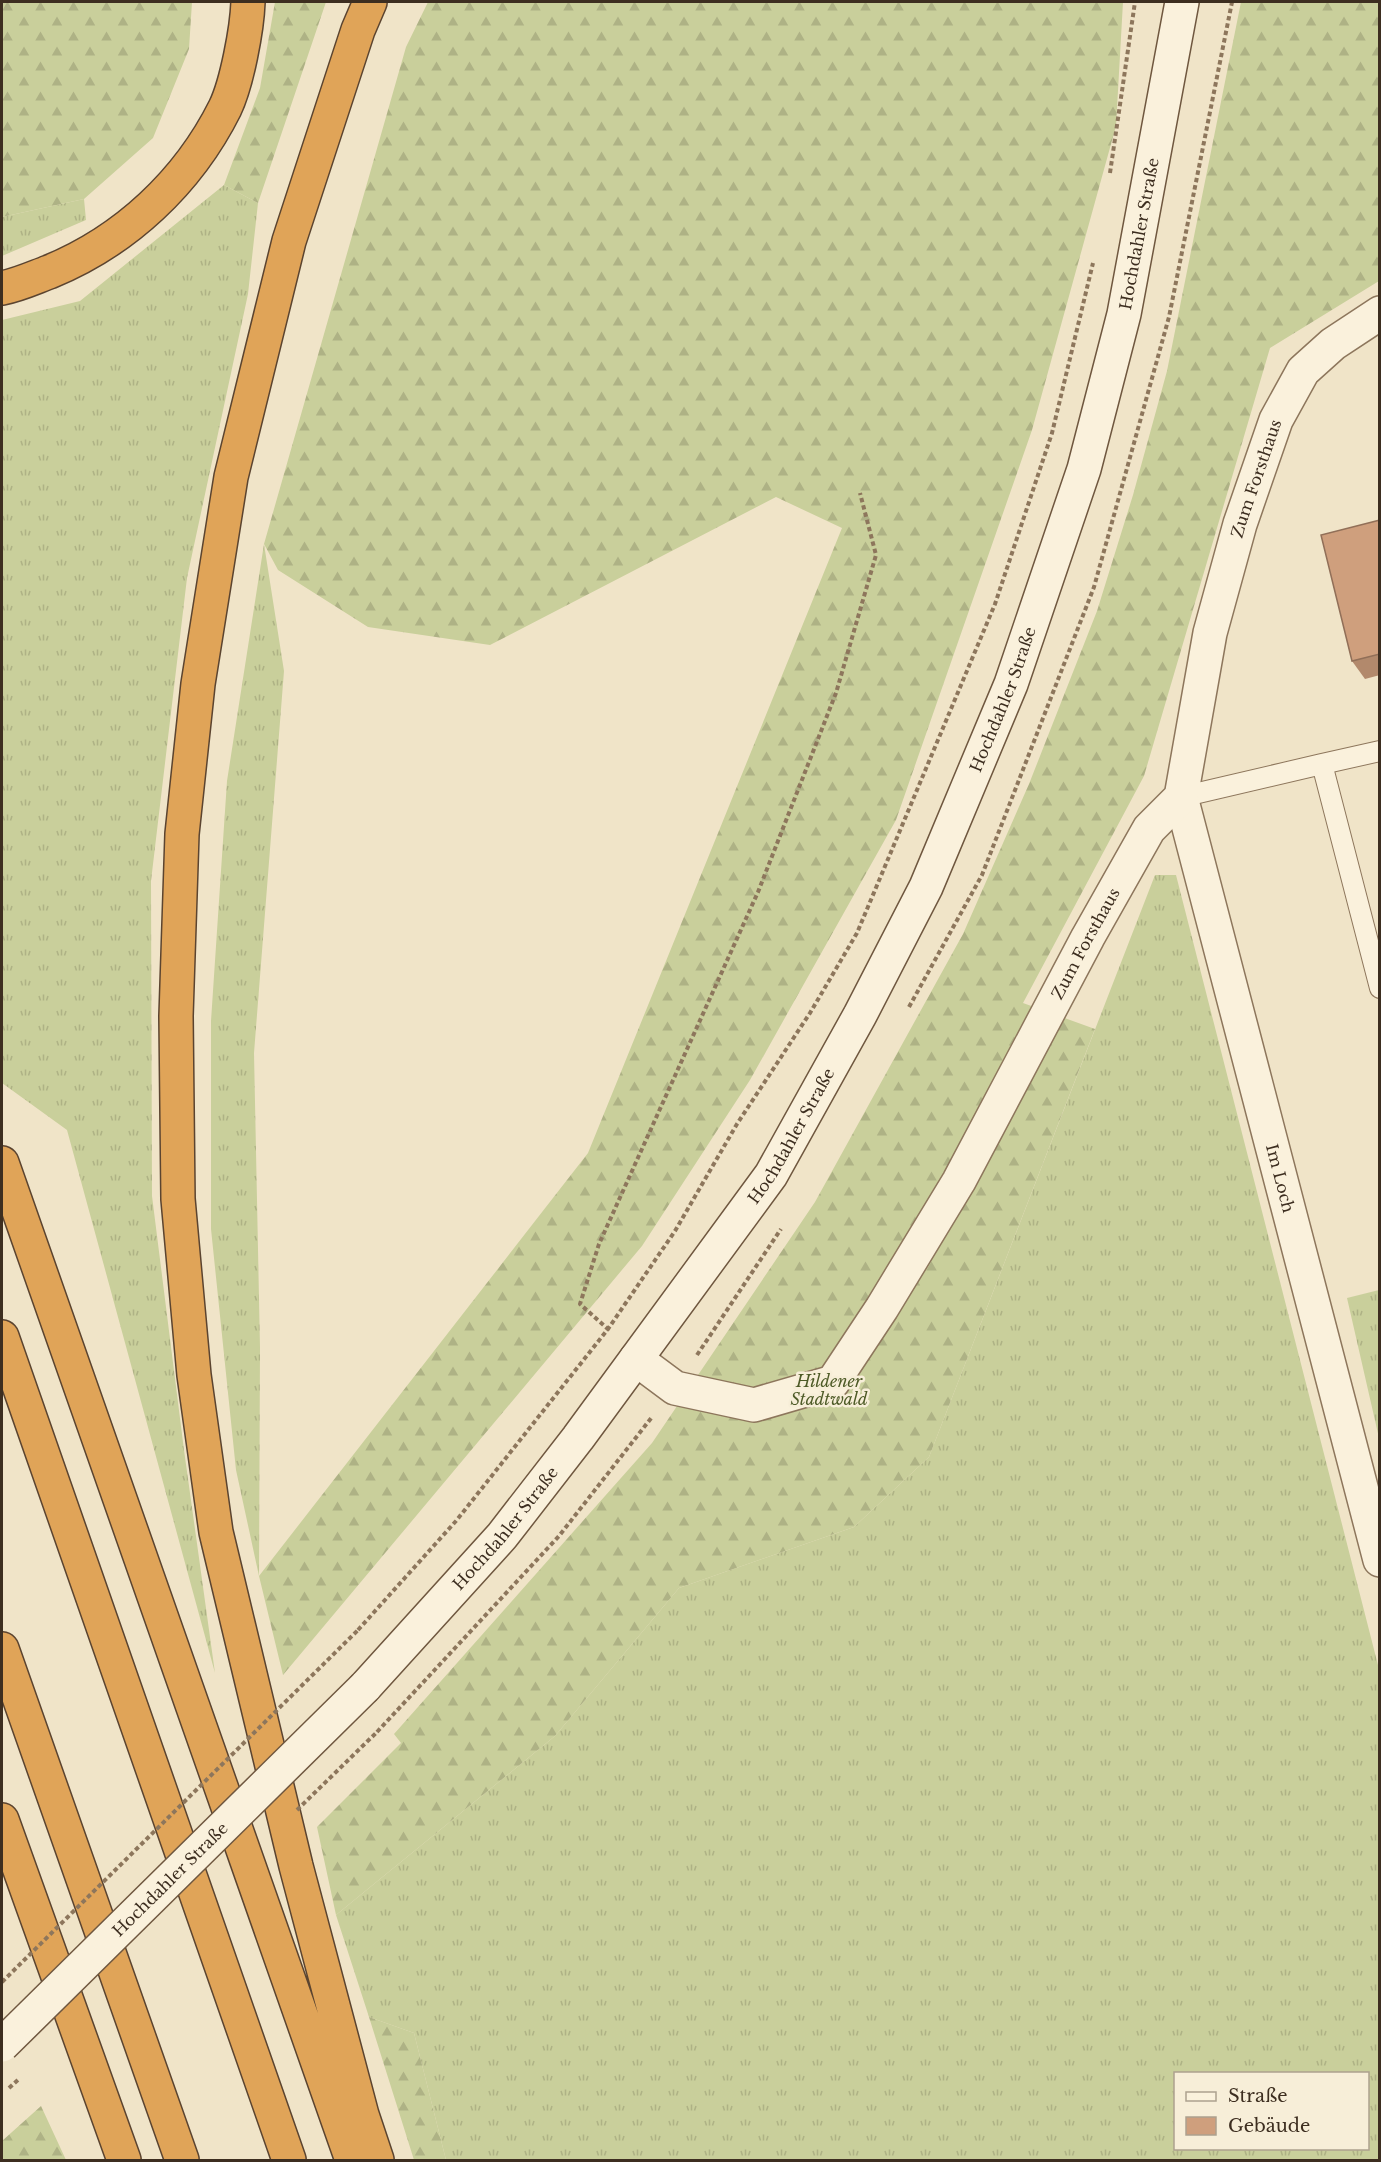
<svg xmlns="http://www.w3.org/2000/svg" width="1381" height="2162" font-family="'Libre Baskerville',serif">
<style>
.grass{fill:url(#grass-tufts);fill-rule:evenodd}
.forest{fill:url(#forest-firs)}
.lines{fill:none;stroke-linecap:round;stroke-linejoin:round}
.lane-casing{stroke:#8d765c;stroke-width:22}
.street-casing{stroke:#8d765c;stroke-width:36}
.secondary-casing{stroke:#6f573f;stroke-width:36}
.highway-casing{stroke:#5b4430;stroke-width:36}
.path{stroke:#8d765c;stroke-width:4;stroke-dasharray:4.5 3;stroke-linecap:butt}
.lane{stroke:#faf1dc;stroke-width:20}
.street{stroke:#faf1dc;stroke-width:33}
.secondary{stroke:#faf1dc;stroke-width:33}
.highway{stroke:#e0a458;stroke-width:33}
.secondary-bridge-casing{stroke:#6f573f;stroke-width:36;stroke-linecap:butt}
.path-bridge{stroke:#8d765c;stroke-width:4;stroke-dasharray:4.5 3;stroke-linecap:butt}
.secondary-bridge{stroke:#faf1dc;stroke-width:33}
.wall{fill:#b2896c}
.building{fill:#cf9f7d;stroke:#916f58;stroke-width:1.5}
.labels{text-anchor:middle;stroke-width:5;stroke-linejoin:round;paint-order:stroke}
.street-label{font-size:16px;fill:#3d2e20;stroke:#f7eed8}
.park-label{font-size:16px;font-style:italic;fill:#4d5a26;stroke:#f7eed8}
</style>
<defs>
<pattern id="grass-tufts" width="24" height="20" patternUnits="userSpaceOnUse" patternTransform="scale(1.5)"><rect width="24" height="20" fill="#c9cf9b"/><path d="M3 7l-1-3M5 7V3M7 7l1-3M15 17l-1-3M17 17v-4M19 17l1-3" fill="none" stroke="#aeb285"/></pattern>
<pattern id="forest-firs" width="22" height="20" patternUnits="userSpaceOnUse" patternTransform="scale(1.5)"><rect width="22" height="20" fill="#c9cf9b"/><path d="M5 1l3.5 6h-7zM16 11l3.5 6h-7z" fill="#aeb285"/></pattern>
</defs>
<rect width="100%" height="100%" fill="#f0e4c8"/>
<!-- grass -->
<path class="grass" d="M224,185L258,203L248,294L187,578L151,881L152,1196L184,1450L215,1673L67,1130L2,1083V320L80,301Z
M84,199L86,220L2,256V217Z
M264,544L284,671L254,1053L260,1347L259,1576L236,1470L211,1229V1021L227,781Z
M1155,875H1176L1379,1669V2160H446L414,2033L369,2017L336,1915L555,1736L679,1588L854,1527L929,1457ZM1176,2074H1368V2148H1176Z
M1379,1290H1380L1379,1438L1347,1298Z"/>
<!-- forest -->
<path class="forest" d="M2,2H192L189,49L153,138L84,199L2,217Z
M275,2H326L258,203L224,185L260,88Z
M428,2H1123L1116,126L1032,430L896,820L750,1080L642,1246L283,1675L259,1576L588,1153L842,528L776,497L490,645L368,627L278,570L264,544L406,47Z
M1241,2H1379V281L1270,348L1144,776L1023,1003L1095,1029L929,1457L854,1527L679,1588L555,1736L336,1915L317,1827L401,1743L394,1734L652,1443L815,1202L963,934L1029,784L1097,611L1133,495L1167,371Z
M369,2017L414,2033L446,2160H414Z
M41,2106L66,2160H2V2141Z"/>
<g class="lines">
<defs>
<path id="lane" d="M1322,764L1380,751
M1181,797L1322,764L1380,988"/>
<g id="street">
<path id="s1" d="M1181,797L1380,1560"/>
<path id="s2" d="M636,1359L675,1388L754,1405L833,1382L882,1308L959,1181L1088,937L1149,829L1181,797L1210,633L1240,524L1276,420L1303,371L1333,344L1380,313"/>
</g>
<g id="secondary">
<path id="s3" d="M365,1687L502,1536L578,1438L771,1175L860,1015L926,887L1011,684L1084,469L1124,314L1182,2"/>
</g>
<path id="highway" d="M370,2L358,30L289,241L231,477L198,684L182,834L176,1016L178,1199L194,1375L216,1532L296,1866L362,2115L377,2160
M2,288C18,285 33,278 49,272C125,241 188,182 225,108C237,83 247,29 248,2
M2,1163L352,2160
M2,1337L289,2160
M2,1649L182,2160
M2,1820L124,2160"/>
</defs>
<!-- lane casing -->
<use href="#lane" class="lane-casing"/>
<!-- street casing -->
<use href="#street" class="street-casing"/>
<!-- secondary casing -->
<use href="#secondary" class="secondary-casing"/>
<!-- highway casing -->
<use href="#highway" class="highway-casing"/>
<!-- path -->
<path class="path" d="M1110,173L1135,2
M909,1007L982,875L1094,587L1169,317L1232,2
M609,1330L580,1304L599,1244L758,892L836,693L876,555L860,493
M697,1355L781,1229
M358,1630L456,1521L608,1329L675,1231L737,1124L810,1013L857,933L995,604L1052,433L1093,263
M377,1732L559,1536L652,1417"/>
<!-- lane -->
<use href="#lane" class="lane"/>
<!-- street -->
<use href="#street" class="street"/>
<!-- secondary -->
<use href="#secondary" class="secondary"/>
<!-- highway -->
<use href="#highway" class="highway"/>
<defs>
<g id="secondary-bridge">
<path id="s4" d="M2,2045L365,1687"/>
</g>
</defs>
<!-- secondary-bridge casing -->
<use href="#secondary-bridge" class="secondary-bridge-casing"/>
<!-- path-bridge -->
<path class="path-bridge" d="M297,1810L377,1732
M2,1982L358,1630
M9,2088L20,2078"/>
<!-- secondary-bridge -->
<use href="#secondary-bridge" class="secondary-bridge"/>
</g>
<!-- wall -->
<path class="wall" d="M1380,520V675L1365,679L1352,661Z"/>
<!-- building -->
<path class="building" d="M1380,520V654L1352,661L1321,535Z"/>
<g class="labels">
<!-- street labels -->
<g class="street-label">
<text dy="6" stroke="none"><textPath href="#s3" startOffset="1670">Hochdahler Straße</textPath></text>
<text dy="6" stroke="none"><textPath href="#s2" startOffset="1222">Zum Forsthaus</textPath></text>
<text dy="6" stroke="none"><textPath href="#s3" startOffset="1184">Hochdahler Straße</textPath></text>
<text dy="6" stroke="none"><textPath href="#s2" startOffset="718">Zum Forsthaus</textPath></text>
<text dy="6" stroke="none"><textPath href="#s3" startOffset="698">Hochdahler Straße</textPath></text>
<text dy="6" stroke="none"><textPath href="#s1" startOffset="394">Im Loch</textPath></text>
<text dy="6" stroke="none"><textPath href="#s3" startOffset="212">Hochdahler Straße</textPath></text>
<text dy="6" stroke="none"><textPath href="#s4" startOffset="236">Hochdahler Straße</textPath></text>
</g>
<!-- park labels -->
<g class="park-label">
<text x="829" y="1387">Hildener<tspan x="829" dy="18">Stadtwald</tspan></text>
</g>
</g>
<!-- border -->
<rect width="1381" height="2162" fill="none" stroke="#3d2e20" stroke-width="6"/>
<!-- legend -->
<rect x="1174" y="2072" width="195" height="78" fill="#f7eed8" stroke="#ada18e" stroke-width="1.5"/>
<rect x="1186" y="2092" width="30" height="9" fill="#faf1dc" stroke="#ada18e" stroke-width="1.5"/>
<text x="1228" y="2102" font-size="18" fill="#3d2e20">Straße</text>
<rect x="1186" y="2117" width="30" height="18" fill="#cf9f7d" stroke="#ada18e" stroke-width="1.5"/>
<text x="1228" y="2132" font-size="18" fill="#3d2e20">Gebäude</text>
</svg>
